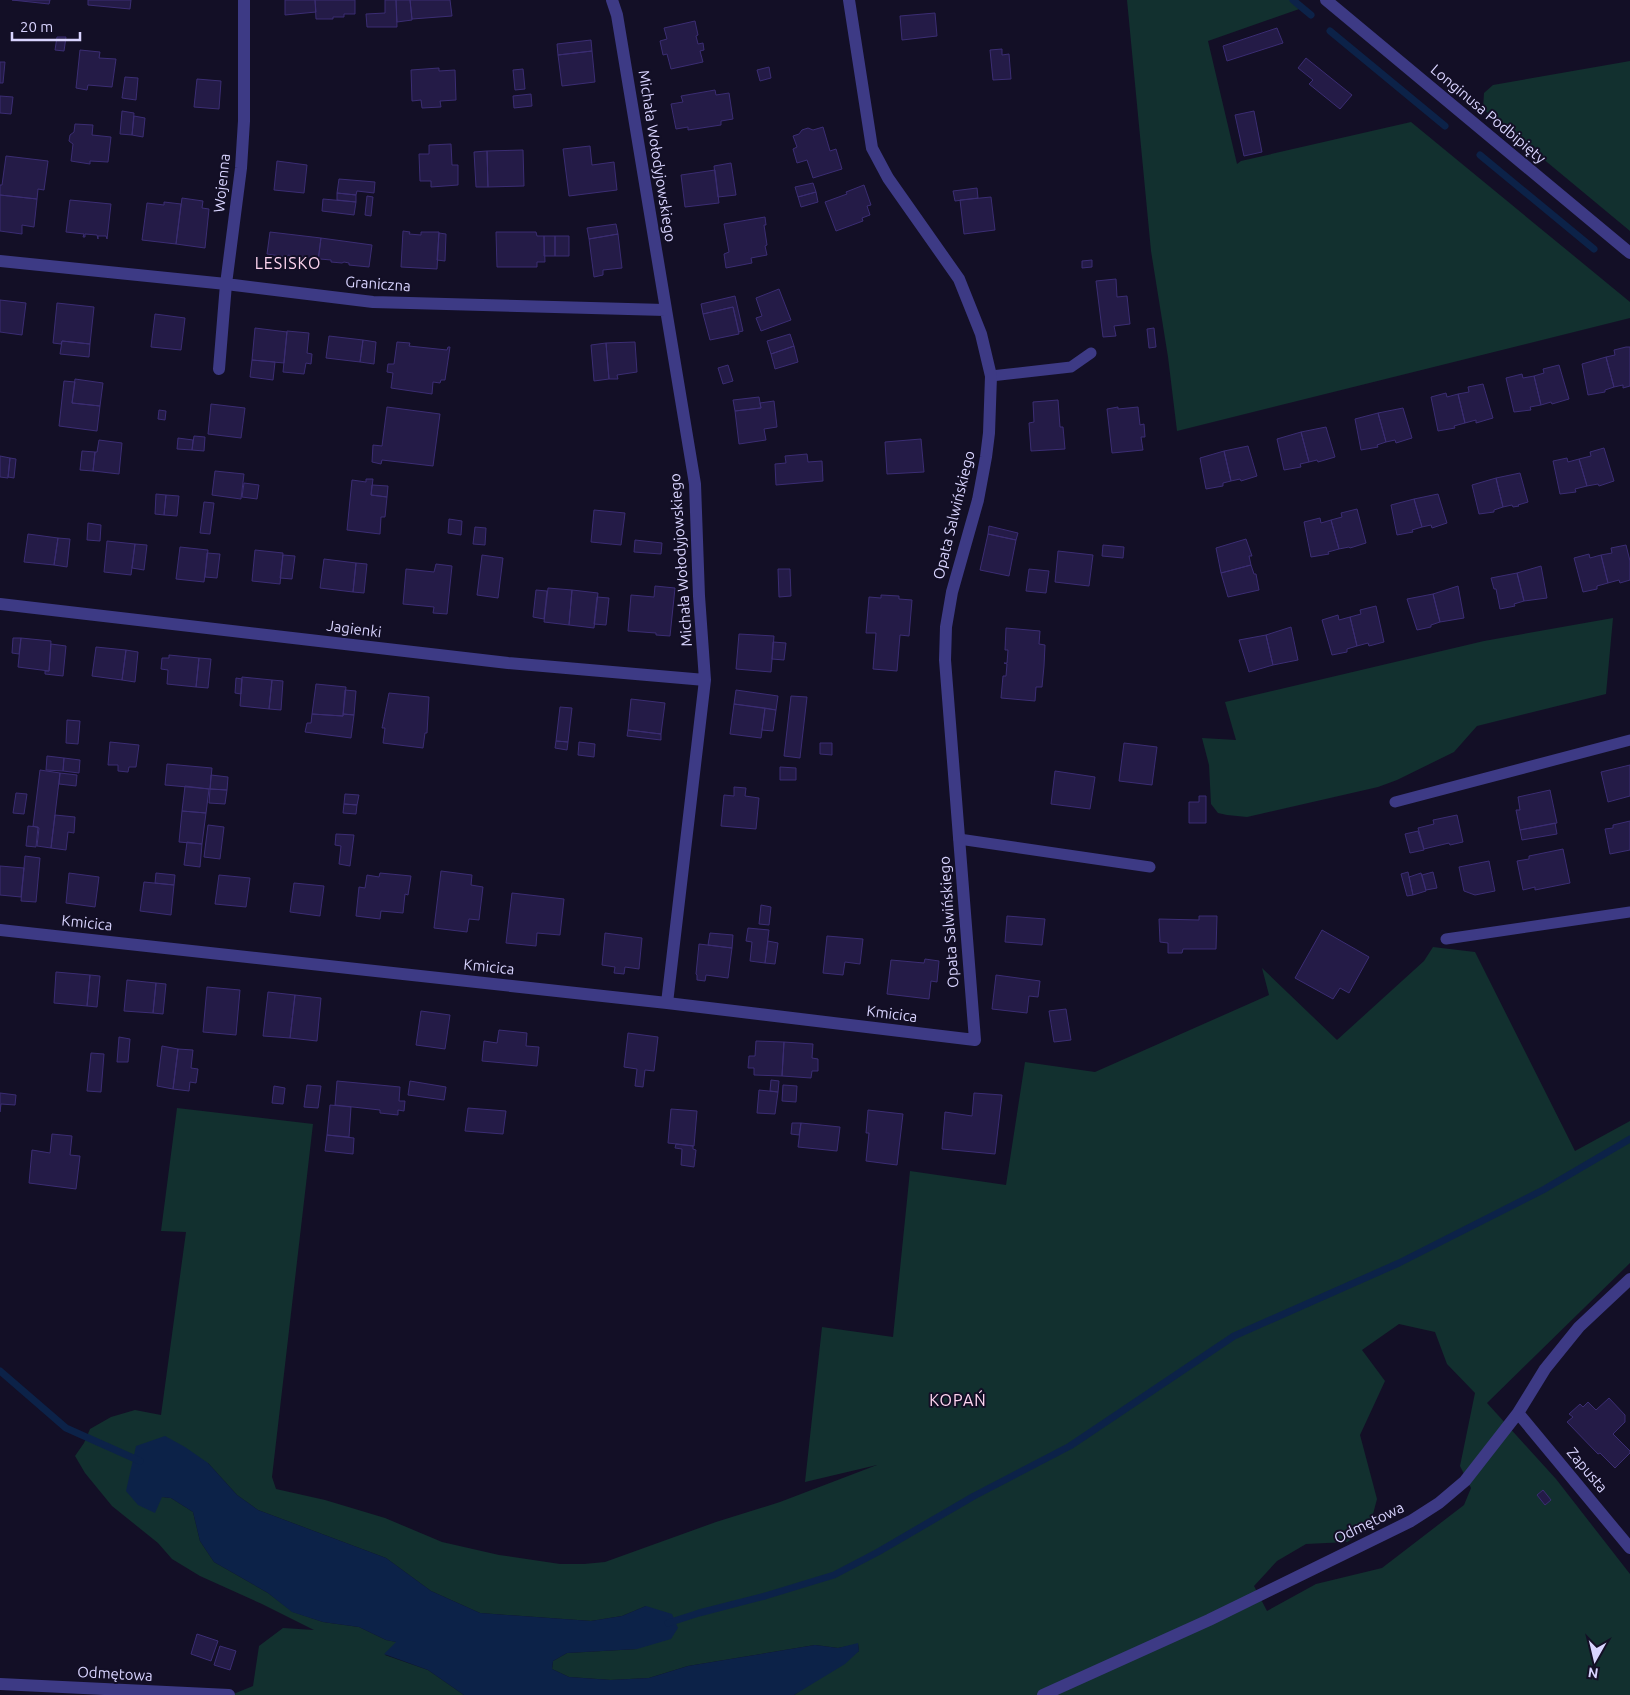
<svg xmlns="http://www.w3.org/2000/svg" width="1630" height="1695" font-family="Ubuntu,sans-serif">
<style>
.green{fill:#12302f;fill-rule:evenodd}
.water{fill:#0c2248}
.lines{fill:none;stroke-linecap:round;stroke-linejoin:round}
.stream{stroke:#0c2248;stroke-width:7}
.building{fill:#241b47;stroke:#3b2d73}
.service{stroke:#3d3a85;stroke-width:11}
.minor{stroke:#3d3a85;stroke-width:12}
.tertiary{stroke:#3d3a85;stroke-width:12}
.labels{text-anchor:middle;stroke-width:4;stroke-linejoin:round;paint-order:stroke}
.street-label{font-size:15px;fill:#d9d4ff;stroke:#130f26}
.neighbourhood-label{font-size:16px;letter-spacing:1px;fill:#ffd6f0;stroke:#130f26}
</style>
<rect width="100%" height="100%" fill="#130f26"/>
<!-- green -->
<path class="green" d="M1127,0H1298L1305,7L1208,41L1237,164L1241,161L1411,122L1630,302V318L1177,431L1168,357L1151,251Z
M1630,61V231L1483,109L1484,93L1493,85Z
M1613,618L1606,694L1477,726L1454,752L1397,780L1378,787L1247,817L1227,815L1218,813L1211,804L1209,765L1202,738L1236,740L1225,702L1484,641Z
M1433,947L1475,952L1575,1151L1630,1121V1263L1487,1403L1556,1479L1630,1574V1695H794L859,1651L858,1644L838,1648L815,1645L688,1666L649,1678L611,1680L569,1677L552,1669L553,1661L567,1653L637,1649L646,1606L622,1616L591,1621L480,1613L431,1591L386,1558L258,1510L237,1495L208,1463L162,1497L171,1498L193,1512L200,1541L214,1562L268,1593L293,1612L323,1622L359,1627L386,1640L397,1642L385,1655L428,1670L464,1695H231L253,1686L259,1646L283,1628L314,1630L262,1604L200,1576L172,1559L158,1543L112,1506L85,1473L75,1456L84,1443L90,1429L111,1417L135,1410L161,1415L186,1232L161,1231L177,1108L313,1124L272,1477L276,1489L325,1500L385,1518L442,1542L499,1555L560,1564H584L605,1562L716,1522L780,1502L877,1465L805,1482L822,1327L893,1337L910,1171L1006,1185L1025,1062L1095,1072L1269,995L1262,968L1337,1040L1424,961ZM1399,1324L1435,1332L1447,1364L1475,1393L1460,1466L1471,1488L1464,1505L1382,1568L1316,1584L1267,1611L1254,1586L1277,1561L1306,1544L1347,1542L1369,1529L1377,1499L1360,1435L1385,1381L1362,1350Z"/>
<!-- water -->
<path class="water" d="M165,1436L185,1447L208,1463L237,1495L258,1510L386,1558L431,1591L480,1613L591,1621L622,1616L646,1606L672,1614L678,1628L671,1639L637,1649L567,1653L553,1661L552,1669L569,1677L611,1680L649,1678L688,1666L815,1645L838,1648L858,1643L859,1651L845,1664L794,1695H464L428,1670L384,1654L396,1642L386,1640L359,1627L323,1622L292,1612L268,1593L214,1562L200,1541L193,1512L171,1498L162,1497L155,1513L138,1505L126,1491L136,1446Z"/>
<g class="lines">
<!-- stream -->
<path class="stream" d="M1293,0L1311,15
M1330,31L1445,126
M1480,155L1594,249
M0,1371L66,1428L140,1461
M668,1623L699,1613L765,1596L834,1575L878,1552L974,1496L1070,1446L1234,1336L1399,1263L1543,1190L1630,1139"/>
</g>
<!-- building -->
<path class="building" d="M12,0H50L49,4Z
M88,0H131L130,9L88,5Z
M285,0H315L316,12L285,15Z
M315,0H355V14H344V17H333V19H316Z
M385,0H396L397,27H367L366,14L385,13Z
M396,0H410L412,20L397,22Z
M410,0H450L452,16L412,19Z
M935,13L937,36L902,40L900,16Z
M695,21L698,35L696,36L698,44L703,43L704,50L700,51L703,62L671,69L667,54L663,55L660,41L667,39L664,28Z
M1277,28L1283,43L1227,61L1223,46Z
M57,37H66L64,51L55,50Z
M591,40L592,51L558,55L557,44Z
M1002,49V55L1009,54L1011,79L993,80L990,50Z
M80,50L100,52L99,58L116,59L112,87L88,85L87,90L76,88Z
M592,51L595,82L562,86L558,55Z
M1306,58L1352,95L1340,109L1309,84L1313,80L1298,68Z
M0,62H5L3,83H0Z
M769,67L771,78L760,81L757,70Z
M439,68V71L455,70L456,100L440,101L441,107L422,108L421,100L412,101L411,70Z
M523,69L525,89L515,90L513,70Z
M125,77L138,78L136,100L122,98Z
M197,79L221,81L219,109L194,107Z
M715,90L716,95L729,93L733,119L721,121V125L688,130V127L676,129L671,104L683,102L681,96Z
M531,94L532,106L514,108L513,96Z
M0,96L13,97L11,114L0,113Z
M122,111L134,113L132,135L120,134Z
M1254,111L1262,152L1244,156L1235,115Z
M134,116L145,118L143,137L132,135Z
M75,124L93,125L92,135L111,137L108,162L90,161V164L71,161L73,144L69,141L70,135L74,132Z
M823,127L830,151L836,149L842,169L813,178L807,160L797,163L793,149L797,147L793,136L799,134L802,130L808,128L813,130Z
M451,144L452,165H458V185L431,187V181H420L419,154H429V145Z
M590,146L592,165L614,162L617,190L569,196L563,149Z
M523,150L524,186L488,187L487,151Z
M487,151L488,187H476L474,152Z
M6,156L48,161L44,190L38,189L37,199L0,195V185H2Z
M277,161L307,165L304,193L274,190Z
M731,163L736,195L718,197L714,166Z
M715,170L719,203L685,207L681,175Z
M339,179L375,182L374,193L357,191L356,195L337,193Z
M813,183L816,192L798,197L795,187Z
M864,185L871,205L867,206L870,215L862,218L863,221L836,231L825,202L847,194L846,192Z
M977,188L978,198L955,201L953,191Z
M816,192L818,202L801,207L798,197Z
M337,193L356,195V202L337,200Z
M0,195L37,199L34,227L22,225V234L0,231Z
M367,196L373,197L371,216L365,215Z
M991,197L995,230L964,234L960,200Z
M182,198L203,201L202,208L209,209L205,248L176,244Z
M323,199L356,202L354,215L322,211Z
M70,200L111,204L107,239L106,236H98V239L97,235L85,234V237H83L84,234L66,232Z
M164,202L181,204L176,244L142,240L147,203L164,205Z
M765,217L766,225H764L767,245L765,246L767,255L751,258L752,263L726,268L724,254L729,252L724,224Z
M616,224L618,234L589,239L587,228Z
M403,231L410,232L409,234L421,235V232H439L437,269L401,267Z
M270,232L321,238L318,261H317V258L306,257V259L288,255L287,257L267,254Z
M496,232H536L537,236H544L545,262H537V267H497Z
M439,233L446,234L445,261L437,260Z
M618,234L622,268L603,270V275L594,277L589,239Z
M544,236H555V256H544Z
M555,236H569V256H555Z
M321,238L372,245L369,267L349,265V263L344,262L342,263L331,262V260L320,259V261H318Z
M1092,260V267L1082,268V261Z
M1116,279L1117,297L1127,296L1130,324L1114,326L1116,336L1103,337L1096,281Z
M779,289L791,320L761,331L756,318L762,316L756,298Z
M735,296L743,331L739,332L733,307L703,314L701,304Z
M0,300L26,303L22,335L0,332Z
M57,303L94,307L90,344L62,341L61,344L53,343Z
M733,307L739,334L710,340L703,314Z
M155,314L185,318L181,350L151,347Z
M255,328L287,332L284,363L252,360Z
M1154,328L1156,347L1149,348L1147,329Z
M287,331L309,333L307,353L312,354L311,364L306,363L304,374L283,372Z
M790,334L794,346L771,354L767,341Z
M329,336L363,340L360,362L326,358Z
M363,340L376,342L374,364L360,362Z
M62,341L90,344L89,357L60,354Z
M397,342L410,343L409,346L447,350L448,347H450L445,380H441L440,383L433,382L432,394L391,388L393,373L387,372L388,364H394Z
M635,342L637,372L617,375L618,379H609L606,343Z
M606,343L609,379L594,381L591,345Z
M794,346L798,362L775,369L771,354Z
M1626,347H1630V386L1623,388V385L1614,387L1606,357L1615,355L1614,350Z
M1606,357L1614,387L1605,390V392L1588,395L1582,364Z
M252,360L275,362L273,380L250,377Z
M728,365L733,381L723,384L718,368Z
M1559,365L1569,399L1552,404L1551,402L1541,405L1534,376L1544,373L1543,369Z
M1522,374L1523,378L1534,376L1541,405L1530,407L1531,410L1514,412L1506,378Z
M75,379L103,383L100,406L72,403Z
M64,381L75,382L72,403L100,406L97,431L59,426Z
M1483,384L1493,418L1476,423V420L1465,423L1458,394L1469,392L1468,387Z
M1446,393L1447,397L1458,394L1465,423L1454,426L1455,428L1438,431L1431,397Z
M759,397L761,408L735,411L733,400Z
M1058,400L1060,427H1063L1065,449L1031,451L1029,423L1034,422L1033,402Z
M774,401L777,427L764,429L766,440L739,444L735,411L761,408L760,403Z
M211,404L245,408L241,438L208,434Z
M387,407L440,414L433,466L382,460L381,464L372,462L373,445L382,446Z
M1118,407V409L1138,407L1140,425L1144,424L1145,437H1141L1143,450L1112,453L1107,409Z
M1403,408L1412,438L1396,443L1395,440L1386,442L1378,413Z
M159,410L166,411L165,420L158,419Z
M1378,413L1386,442L1377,445L1378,447L1361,450L1355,419Z
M1326,427L1335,457L1318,462L1317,460L1309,462L1301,432Z
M1301,432L1309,462L1300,464L1301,467L1284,470L1277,439Z
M194,436L205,437L204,451L192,450Z
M178,438L193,440L192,450L177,449Z
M921,439L924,472L887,474L885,442Z
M99,440L122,443L119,474L93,471L95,452H97Z
M1248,446L1257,476L1241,481L1240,479L1231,481L1224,451Z
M1604,448L1614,481L1599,486L1598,484L1587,486L1579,459L1591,456L1590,452Z
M82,451L95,452L93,471L80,470Z
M1224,451L1231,481L1223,483V486L1206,489L1200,458Z
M807,454L808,462L822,461L823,481L776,485L775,464L786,463L785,456Z
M0,456L10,458L8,478L0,477Z
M10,458L16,459L14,478L8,477Z
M1567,458L1568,462L1579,459L1587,486L1575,489L1576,492L1560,494L1553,461Z
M215,471L244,474L241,499L212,495Z
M1520,473L1528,502L1518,505L1519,506L1513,507L1512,505L1503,507L1496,478Z
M1496,478L1503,507L1494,510V512L1479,514L1472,485Z
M366,479H373L371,495L387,497L385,517H381L380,534L347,530L352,480L366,482Z
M244,483L259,485L257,499L242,497Z
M372,485L388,486L387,497L371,495Z
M156,494L166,495L164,515L155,514Z
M1438,494L1447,523L1432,528L1431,525L1422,527L1414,499Z
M166,495L179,496L177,516L164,515Z
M1414,499L1422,527L1412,530L1413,532L1397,535L1391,505Z
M204,502L214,503L210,534L200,533Z
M1357,509L1366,543L1350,548L1349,547L1339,549L1331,520L1342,517L1341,513Z
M594,510L625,513L621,545L591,542Z
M1320,518L1321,523L1331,520L1339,549L1328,552L1329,554L1311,557L1304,522Z
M449,519L462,521L461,535L448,533Z
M88,523L101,525L100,541L87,540Z
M989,526L1018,533L1016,540L988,534Z
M475,527L486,528L485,545L473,544Z
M28,534L58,538L54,565L24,562Z
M988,534L1016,540L1009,576L980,570Z
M58,538L70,539L67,567L54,565Z
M1246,539L1252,556H1249L1251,565L1221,573L1216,548Z
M635,540L662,543L661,554L634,552Z
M107,541L135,544L131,575L104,572Z
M135,544L147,545L144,570L132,568Z
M1103,545L1124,547L1123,558L1102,556Z
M1626,545L1630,561V580L1620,583L1619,580L1608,583L1601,555L1612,553L1611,548Z
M180,547L208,550L204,582L176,579Z
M255,550L283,553L280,584L252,581Z
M1058,551L1093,555L1089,586L1055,582Z
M207,553L220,554L217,578L205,577Z
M1589,554L1590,558L1601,555L1608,583L1597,586V589L1583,592L1574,558Z
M283,555L295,556L292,579L280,578Z
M482,555L503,558L498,598L477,595Z
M324,559L356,563L353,592L320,588Z
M356,563L367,564L364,593L353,592Z
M436,564L452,566L447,614L433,613L434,607L403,604L406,569L434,572Z
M1251,565L1254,574H1256L1259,590L1228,597L1221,573Z
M1541,566L1547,598L1524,601L1517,573Z
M778,569H790L791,596L779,597Z
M1029,569L1049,571L1046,593L1026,591Z
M1517,573L1524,601L1514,604L1515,606L1500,609L1496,589H1494L1491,578Z
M655,586L675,588L670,636L656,635V633L628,631L631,595L654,597Z
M1458,586L1464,618L1440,622L1433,594Z
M548,588L572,590L569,625L544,622Z
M536,590L547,591L544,619L533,617Z
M572,590L598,593L594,628L569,625Z
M1433,594L1440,622L1431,625V627L1417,630L1407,599Z
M881,595L899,596V599L912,600L909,636L900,635L897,671L873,669L876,633H866L869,597L881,598Z
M597,597L609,598L606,625L594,624Z
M1376,606L1384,642L1369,646L1368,643L1357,646L1350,617L1361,614L1360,610Z
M1338,615L1339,620L1350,617L1357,646L1347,649V652L1332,655L1322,620Z
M1291,627L1298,660L1273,665L1266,635Z
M1006,628L1040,631L1039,644L1045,645L1044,666L1042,687H1036L1035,701L1001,698L1003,676H1006L1007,664L1004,663H1007L1008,650H1005Z
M739,634L774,636L771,672L736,669Z
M1266,635L1273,665L1249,672L1239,640Z
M13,638H21L19,654L12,653Z
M21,638L51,641L49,671L18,667Z
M773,642L786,643L784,660L772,659Z
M51,644L66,646L63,676L45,674V671H49Z
M96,647L126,650L122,680L92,676Z
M126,650L138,652L135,682L122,680Z
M169,655L199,658L196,687L167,684L168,670L161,669L162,658H169Z
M199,658L211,659L208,688L196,687Z
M242,677L272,680L269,709L240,706Z
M236,678L242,679L241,694L235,693Z
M272,680L283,681L281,710L269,709Z
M316,684L346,687L343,716L312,714Z
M345,690L356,691L354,715L343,714Z
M736,690L778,696L776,710L734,704Z
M389,693L429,697L427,733H425L423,748L383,743L385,728H382Z
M791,696L807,697L800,758L784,756Z
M631,699L665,703L661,734L628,730Z
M734,704L765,708L761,738L730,734Z
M560,707L572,708L568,742L556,741Z
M765,708L776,710L773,731L762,730Z
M312,714L343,716V714L354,715L351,738L305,732L307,723H311Z
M67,720L80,721L78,744L66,743Z
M628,730L661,734V740L627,736Z
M556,741L568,742L567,750L555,748Z
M110,742L139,745L136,767H129L128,772L118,771V765H108Z
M579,742L595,744L594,757L578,755Z
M820,743H832V755L820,754Z
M1124,743L1157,747L1152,785L1119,781Z
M47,756L64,758L63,771L46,770Z
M64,758L80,760L79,773L63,771Z
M167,764L212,768L210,789L165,785Z
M1630,765V796L1608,802L1601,772Z
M780,767L796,768V780H780Z
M40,770L60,773L51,848L37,846L39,828L33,826Z
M1055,771L1095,777L1090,809L1051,804Z
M60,773L77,775L76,786L59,784Z
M211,775L228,777L227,790L210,789Z
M185,786L209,789L206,813L182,811Z
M734,787L746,788L745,796L759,798L756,829L721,826L724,795L734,796Z
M210,789L227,790L225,804L209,803Z
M1550,790L1557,823L1520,830L1516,810H1520L1518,797Z
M16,793L27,794L24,814L13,813Z
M345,794L359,795L357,805L344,804Z
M1199,796H1206V823H1189V802H1199Z
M344,804L357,805L356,814L343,813Z
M182,811L206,813L202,844L179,842Z
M55,815L75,817L74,833L68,832L66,850L51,848Z
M1457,815L1463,842L1450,845L1449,843L1424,849L1418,828L1434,824L1433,820Z
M1630,821V850L1610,854L1605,829L1613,828V825Z
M1555,823L1557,834L1522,840L1520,830Z
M208,825L224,827L220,859L204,857Z
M28,826L38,827L36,847L26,846Z
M1418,831L1424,850L1410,853L1405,834Z
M336,834L354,835L350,866L339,864L341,846L335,845Z
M187,842L202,844L200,867L184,865Z
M1563,849L1570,883L1535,890V887L1523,890L1517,861L1529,859V856Z
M25,856L40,858L36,902L21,901Z
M1489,861L1495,891L1475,895L1464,891L1459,867Z
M0,866L24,868L21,897L0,895Z
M441,871L472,875L471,885L483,887L479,920L469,919L467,932L434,928Z
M1408,872L1413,895L1407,896L1401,874Z
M1433,872L1437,888L1426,890L1422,875Z
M69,873L99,877L95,907L66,903Z
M156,873L175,875L174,885L155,883Z
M380,873L411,876L408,895L405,894L403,913L381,911L380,919L356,916L359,887L365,888L367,875L379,877Z
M1421,873L1426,891L1413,895L1409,877Z
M219,875L250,878L246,907L215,904Z
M144,882L174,885L171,915L140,911Z
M294,883L324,886L320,916L290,912Z
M512,893L564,899L560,935L537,933L536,946L506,943Z
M761,905L771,907L769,925L759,924Z
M1007,916L1045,919L1042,945L1005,942Z
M1199,916H1217L1216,949H1183L1182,953H1168V943L1160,942L1159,919L1199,920Z
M748,928L769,930L765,963L750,961L752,942L746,941Z
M1322,930L1369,957L1349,993L1340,988L1333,999L1295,978Z
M605,933L642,938L639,969L625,967L624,974L614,973L615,967L602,965Z
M710,933L733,935L732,948L708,945Z
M827,936L863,939L860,964L845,962L843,975L823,973Z
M768,941L778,943L775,964L765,963Z
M699,944L732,948L728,978L706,975L705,981L697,980V975L696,974Z
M925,959L939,961L937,982L931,981L929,999L887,994L891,960L924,963Z
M56,972L90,975L87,1006L54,1003Z
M90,975L100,976L97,1007L87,1006Z
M996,975L1040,981L1038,997L1029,996L1027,1013L992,1009Z
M127,980L156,983L153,1013L124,1011Z
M156,983L166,984L163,1014L153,1013Z
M207,987L240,990L236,1035L203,1032Z
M268,992L295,995L290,1038L263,1036Z
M295,995L321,998L317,1041L290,1038Z
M1066,1009L1071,1040L1054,1042L1049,1011Z
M421,1011L450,1015L445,1049L416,1045Z
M499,1030L527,1033L526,1046L539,1047L537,1066L482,1061L484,1041L497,1043Z
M628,1033L658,1037L654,1071L645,1070L643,1087L635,1086L637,1069L624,1067Z
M119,1037L130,1039L128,1062H117Z
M756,1041L784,1042L782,1076L754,1075V1068H748L749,1056H755Z
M784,1042L813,1044L812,1058L818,1059V1071H812L811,1078L782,1076Z
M162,1046L178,1049L173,1089L157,1086Z
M178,1049L193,1050L191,1068L198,1069L196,1083L190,1082L189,1091L173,1089Z
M91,1053L104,1054L101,1092L87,1091Z
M771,1080L779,1081L778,1092L770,1091Z
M337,1081L400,1087L399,1101H405L404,1111L398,1110V1115L380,1113V1110L335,1105Z
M410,1081L446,1087L444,1100L408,1095Z
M307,1085L321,1086L318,1108L304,1107Z
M783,1085L797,1086L796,1102L782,1101Z
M274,1086L285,1088L283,1104L272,1103Z
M759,1090L778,1092L775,1114L757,1113Z
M0,1093L16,1095L15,1105L1,1104L0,1112Z
M974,1093L1002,1095L995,1154L942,1149L945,1112L972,1116Z
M330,1105L351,1107L349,1137L327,1135Z
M468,1108L506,1111L503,1134L465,1131Z
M671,1109L697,1111L694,1146L668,1143Z
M868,1110L903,1114L897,1165L866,1161L869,1133H866Z
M792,1123H801L799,1135L791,1134Z
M801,1123L840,1127L837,1151L798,1147Z
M52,1134L72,1136L70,1155L80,1156L76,1189L29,1183L32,1150L50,1153Z
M327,1135L354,1138L353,1154L325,1151Z
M676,1144L693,1146V1149L696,1150L694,1167L681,1165L682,1149L675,1148Z
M1609,1398L1625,1415V1422L1613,1434L1630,1451V1453L1615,1468L1600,1453L1598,1454L1567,1422L1573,1417L1569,1414L1580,1404L1583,1407L1588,1402L1596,1410Z
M1543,1490L1551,1500L1545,1505L1537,1495Z
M197,1634L218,1641L211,1661L191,1654Z
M220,1646L236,1651L230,1670L214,1665Z"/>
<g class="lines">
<!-- service -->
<path class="service" d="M991,376L1071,367L1091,353
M1395,802L1630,740
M959,839L1150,867
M1446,939L1630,912"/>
<!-- minor -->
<path class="minor" d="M612,0L617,15L695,484L699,596L705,680L667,1003
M0,261L226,284L373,302L665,310
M219,369L226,284L241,168L244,121V0
M0,604L508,663L705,680
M0,930L667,1003L975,1040L945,660L946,627L952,592L978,500L986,457L989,433L991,376L981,334L959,279L888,178L872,148L849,0
M1518,1413L1630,1548
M0,1684L229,1695
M1043,1695L1209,1620L1411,1521L1439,1503L1465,1481L1518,1413L1545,1369L1579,1327L1630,1279"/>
<!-- tertiary -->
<path class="tertiary" d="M1326,0L1630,253"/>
</g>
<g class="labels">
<!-- street labels -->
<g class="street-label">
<text transform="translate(1488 114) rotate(40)" y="5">Longinusa Podbipięty</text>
<text transform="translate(657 156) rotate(81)" y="5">Michała Wołodyjowskiego</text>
<text transform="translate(222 183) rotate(-84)" y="5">Wojenna</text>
<text transform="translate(378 284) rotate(4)" y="5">Graniczna</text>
<text transform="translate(954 515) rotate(-76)" y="5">Opata Salwińskiego</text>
<text transform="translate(681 560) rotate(-94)" y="5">Michała Wołodyjowskiego</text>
<text transform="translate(354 629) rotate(7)" y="5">Jagienki</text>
<text transform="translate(949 922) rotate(-94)" y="5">Opata Salwińskiego</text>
<text transform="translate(87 923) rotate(6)" y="5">Kmicica</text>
<text transform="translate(489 967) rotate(6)" y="5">Kmicica</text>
<text transform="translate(892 1014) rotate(7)" y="5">Kmicica</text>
<text transform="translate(1587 1470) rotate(50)" y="5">Zapusta</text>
<text transform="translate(1369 1523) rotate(-26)" y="5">Odmętowa</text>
<text transform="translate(115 1674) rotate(3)" y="5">Odmętowa</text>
</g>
<!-- neighbourhood labels -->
<g class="neighbourhood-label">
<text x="288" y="269">LESISKO</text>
<text x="958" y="1406">KOPAŃ</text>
</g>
</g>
<!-- north arrow -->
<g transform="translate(1595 1660) rotate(188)" stroke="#130f26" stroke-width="4" paint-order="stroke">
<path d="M0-4L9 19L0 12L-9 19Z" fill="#d9d4ff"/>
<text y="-8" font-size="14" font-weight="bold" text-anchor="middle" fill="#d9d4ff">N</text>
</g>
<!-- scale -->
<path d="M12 32v8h68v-8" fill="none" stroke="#d9d4ff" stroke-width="2.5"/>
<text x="20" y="32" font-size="15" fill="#d9d4ff" stroke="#130f26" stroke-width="4" paint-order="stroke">20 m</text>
</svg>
